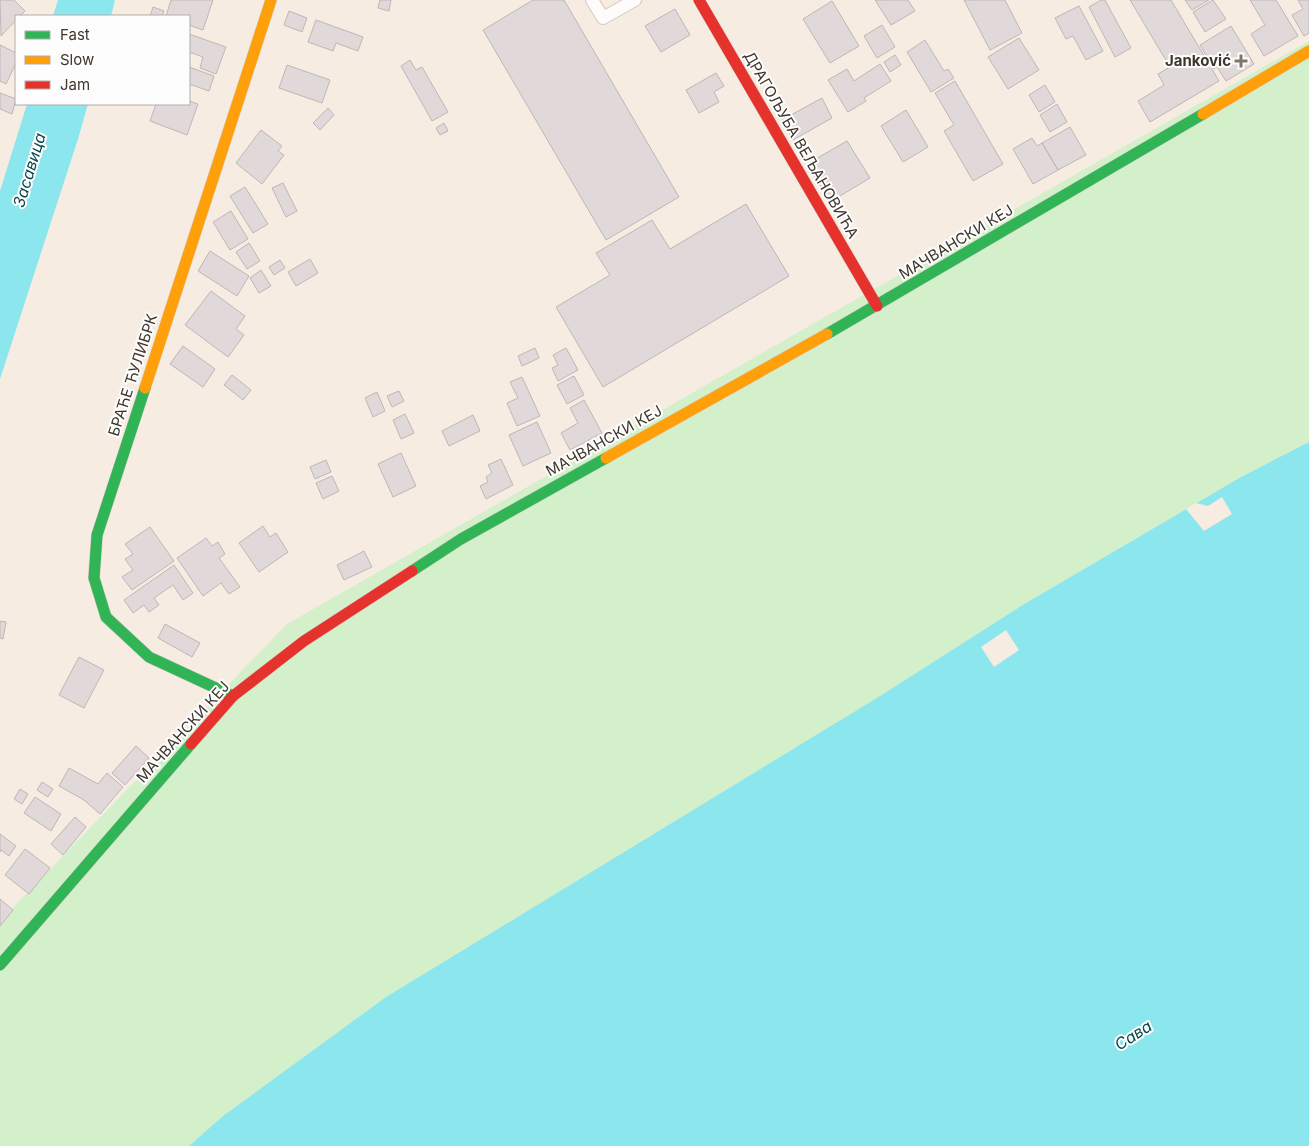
<svg xmlns="http://www.w3.org/2000/svg" width="1309" height="1146" font-family="Inter,sans-serif">
<style>
.green{fill:#d3f0ca}
.water{fill:#8be6ed}
.pier{fill:#f7ece1}
.building{fill:#e1d8d9;stroke:#bfb6b6}
.lines{fill:none;stroke-linecap:round;stroke-linejoin:round}
.lane-casing{stroke:#d4cac1;stroke-width:14}
.fast-casing{stroke:#d4cac1;stroke-width:12}
.slow-casing{stroke:#d4cac1;stroke-width:12}
.jam-casing{stroke:#d4cac1;stroke-width:12}
.lane{stroke:#fefcfa;stroke-width:12}
.fast{stroke:#30b455;stroke-width:11}
.slow{stroke:#ff9f0a;stroke-width:11}
.jam{stroke:#e5322d;stroke-width:11}
.poi-dot{fill:#7f756b;stroke:#fdfdfd;stroke-width:2}
.labels{text-anchor:middle;stroke-width:4;stroke-linejoin:round;paint-order:stroke}
.poi-label{font-size:15px;font-weight:bold;fill:#3e352b;stroke:#fdfdfd;text-anchor:end}
.street-label{font-size:15px;fill:#3e352b;stroke:#fdfdfd}
.water-label{font-size:16px;font-style:italic;fill:#0b494f;stroke:#fdfdfd}
</style>
<rect width="100%" height="100%" fill="#f7ece1"/>
<!-- green -->
<path class="green" d="M1309,41V442L1241,477L1021,606L880,696L386,997L223,1116L189,1146H0V921L287,624Z"/>
<!-- water -->
<path class="water" d="M58,0H115L111,16H53Z
M27,104H88L78,139L0,379V191Z
M1309,442V1146H189L223,1116L386,997L880,696L1021,606L1241,477Z"/>
<!-- pier -->
<path class="pier" d="M1222,497L1232,514L1204,531L1186,509L1196,503L1208,506Z
M1006,630L1019,650L994,667L981,647Z"/>
<!-- building -->
<path class="building" d="M0,0H14L25,11L20,16H16V20L1,36Z
M171,0H213L203,30L189,25V16H166Z
M380,0H391L389,11L378,8Z
M533,0H564L679,197L606,240L483,30Z
M875,0H908L915,11L891,25Z
M964,0H1005L1022,33L990,50Z
M1101,0H1105L1131,48L1115,57L1089,7Z
M1130,0H1171L1219,81L1150,122L1138,101L1164,85L1158,74L1170,67Z
M1185,0H1209L1192,10Z
M1213,0L1226,19L1205,32L1193,12Z
M1250,0H1276L1298,36L1264,56L1251,34L1265,25Z
M1298,0H1309V33L1304,36L1292,15L1303,9Z
M832,1L859,46L830,63L803,19Z
M1079,6L1103,51L1086,60L1073,36L1066,39L1055,18Z
M153,7L164,11L162,16H150Z
M675,9L690,35L661,52L645,26Z
M289,11L307,18L302,32L284,25Z
M316,20L363,37L358,51L336,43L333,51L308,42Z
M882,25L895,47L877,58L864,36Z
M1231,26L1254,64L1226,81L1217,67L1214,69L1200,45Z
M189,34L226,47L216,74L200,68L203,57L189,52Z
M1019,38L1039,70L1008,89L988,57Z
M925,40L944,71L948,69L954,78L931,92L907,52Z
M0,45L16,53V63L6,84L0,81Z
M895,55L901,65L890,72L884,62Z
M410,60L416,70L422,67L448,112L432,121L401,66Z
M880,64L891,81L864,98L866,101L848,112L828,80L847,69L854,81Z
M287,65L330,80L322,103L279,88Z
M189,67L214,76L209,91L189,84Z
M716,73L724,86L714,92L719,102L699,113L686,90Z
M955,81L1003,164L973,181L944,131L954,125L935,93Z
M1045,85L1055,102L1039,112L1029,95Z
M0,93L16,99L12,114L0,109Z
M822,98L832,118L793,140L782,120Z
M189,101L198,104L187,135L150,121L156,104H189Z
M1057,104L1067,122L1050,132L1040,115Z
M328,108L334,115L320,130L313,123Z
M906,110L928,147L903,162L881,126Z
M444,123L448,131L440,135L436,128Z
M1070,127L1086,155L1058,170L1042,143Z
M261,130L282,146L278,151L284,155L262,184L236,163Z
M1032,138L1037,146L1042,143L1058,170L1033,184L1013,149Z
M847,141L870,178L830,202L807,164Z
M283,183L297,211L286,217L272,188Z
M245,187L268,224L253,233L230,196Z
M746,204L789,276L603,387L556,307L610,275L596,253L652,220L670,249Z
M231,211L248,239L230,250L213,222Z
M249,243L260,261L247,269L236,252Z
M210,251L249,276L237,296L198,271Z
M310,259L318,273L296,286L288,272Z
M280,260L285,268L274,275L269,267Z
M261,270L271,286L259,293L250,278Z
M211,291L245,316L236,329L244,335L228,357L185,325Z
M183,346L215,369L203,387L170,364Z
M535,348L539,358L522,366L518,356Z
M566,348L578,370L558,381L552,368L558,365L553,355Z
M232,375L251,390L243,400L224,385Z
M574,376L584,395L567,404L557,385Z
M522,377L540,416L517,426L507,403L518,398L510,382Z
M399,391L404,401L392,407L387,396Z
M377,392L385,411L373,417L365,398Z
M584,400L602,433L570,450L561,433L578,423L570,408Z
M405,414L414,433L401,439L393,420Z
M473,415L480,431L449,446L442,431Z
M537,422L551,453L523,466L509,435Z
M401,453L416,486L393,497L378,464Z
M501,459L513,485L486,499L480,486L488,482L486,477L492,473L488,465Z
M326,460L331,472L315,479L310,467Z
M332,476L339,491L323,499L316,483Z
M263,526L270,537L276,533L288,552L259,572L239,543Z
M150,527L174,561L132,590L122,577L133,570L125,559L133,554L125,544Z
M206,538L212,546L218,542L225,554L219,558L240,587L229,594L221,583L203,596L177,558Z
M364,551L372,567L344,580L337,565Z
M174,565L193,593L183,600L173,585L154,598L159,605L149,612L144,605L133,613L124,600Z
M0,621L6,622L3,639L0,638Z
M165,624L200,643L192,657L158,638Z
M79,657L104,670L84,708L59,695Z
M136,746L149,758L125,785L112,773Z
M69,768L98,784L107,773L123,787L100,814L84,800L59,786Z
M42,782L53,789L48,797L37,790Z
M20,789L28,794L22,804L14,799Z
M35,797L61,814L51,831L24,813Z
M75,817L86,827L63,855L51,844Z
M0,834L16,846L9,856L1,850L0,852Z
M25,849L50,868L29,894L5,875Z
M0,899L13,910L0,926Z"/>
<g class="lines">
<defs>
<path id="lane" d="M592,0L603,18L635,0"/>
<path id="fast" d="M827,334L1203,114
M145,388L97,535L94,578L106,617L149,657L233,696
M412,571L461,539L606,458
M0,965L191,744"/>
<path id="slow" d="M1203,114L1309,51
M145,388L271,0
M606,458L827,334"/>
<path id="jam" d="M699,0L877,306
M191,744L233,696L304,641L412,571"/>
</defs>
<!-- lane casing -->
<use href="#lane" class="lane-casing"/>
<!-- fast casing -->
<use href="#fast" class="fast-casing"/>
<!-- slow casing -->
<use href="#slow" class="slow-casing"/>
<!-- jam casing -->
<use href="#jam" class="jam-casing"/>
<!-- lane -->
<use href="#lane" class="lane"/>
<!-- fast -->
<use href="#fast" class="fast"/>
<!-- slow -->
<use href="#slow" class="slow"/>
<!-- jam -->
<use href="#jam" class="jam"/>
</g>
<!-- markers -->
<path class="poi-dot" d="M1238.5 53.5h5v5h5v5h-5v5h-5v-5h-5v-5h5z"/>
<g class="labels">
<!-- poi labels -->
<g class="poi-label">
<text x="1231" y="66">Janković</text>
</g>
<!-- street labels -->
<g class="street-label">
<text transform="translate(801 145) rotate(60)" y="5">ДРАГОЉУБА ВЕЉАНОВИЋА</text>
<text transform="translate(956 242) rotate(-31)" y="5">МАЧВАНСКИ КЕЈ</text>
<text transform="translate(133 375) rotate(-72)" y="5">БРАЋЕ ЋУЛИБРК</text>
<text transform="translate(604 441) rotate(-29)" y="5">МАЧВАНСКИ КЕЈ</text>
<text transform="translate(183 732) rotate(-48)" y="5">МАЧВАНСКИ КЕЈ</text>
</g>
<!-- water labels -->
<g class="water-label">
<text transform="translate(29 170) rotate(-73)" y="6">Засавица</text>
<text transform="translate(1133 1035) rotate(-33)" y="6">Сава</text>
</g>
</g>
<!-- legend -->
<rect x="15" y="15" width="175" height="90" fill="#fdfdfd" stroke="#b1ada9"/>
<rect x="25" y="31" width="25" height="8" fill="#30b455" stroke="#b1ada9"/>
<text x="60" y="40" font-size="15" fill="#3e352b">Fast</text>
<rect x="25" y="56" width="25" height="8" fill="#ff9f0a" stroke="#b1ada9"/>
<text x="60" y="65" font-size="15" fill="#3e352b">Slow</text>
<rect x="25" y="81" width="25" height="8" fill="#e5322d" stroke="#b1ada9"/>
<text x="60" y="90" font-size="15" fill="#3e352b">Jam</text>
</svg>
